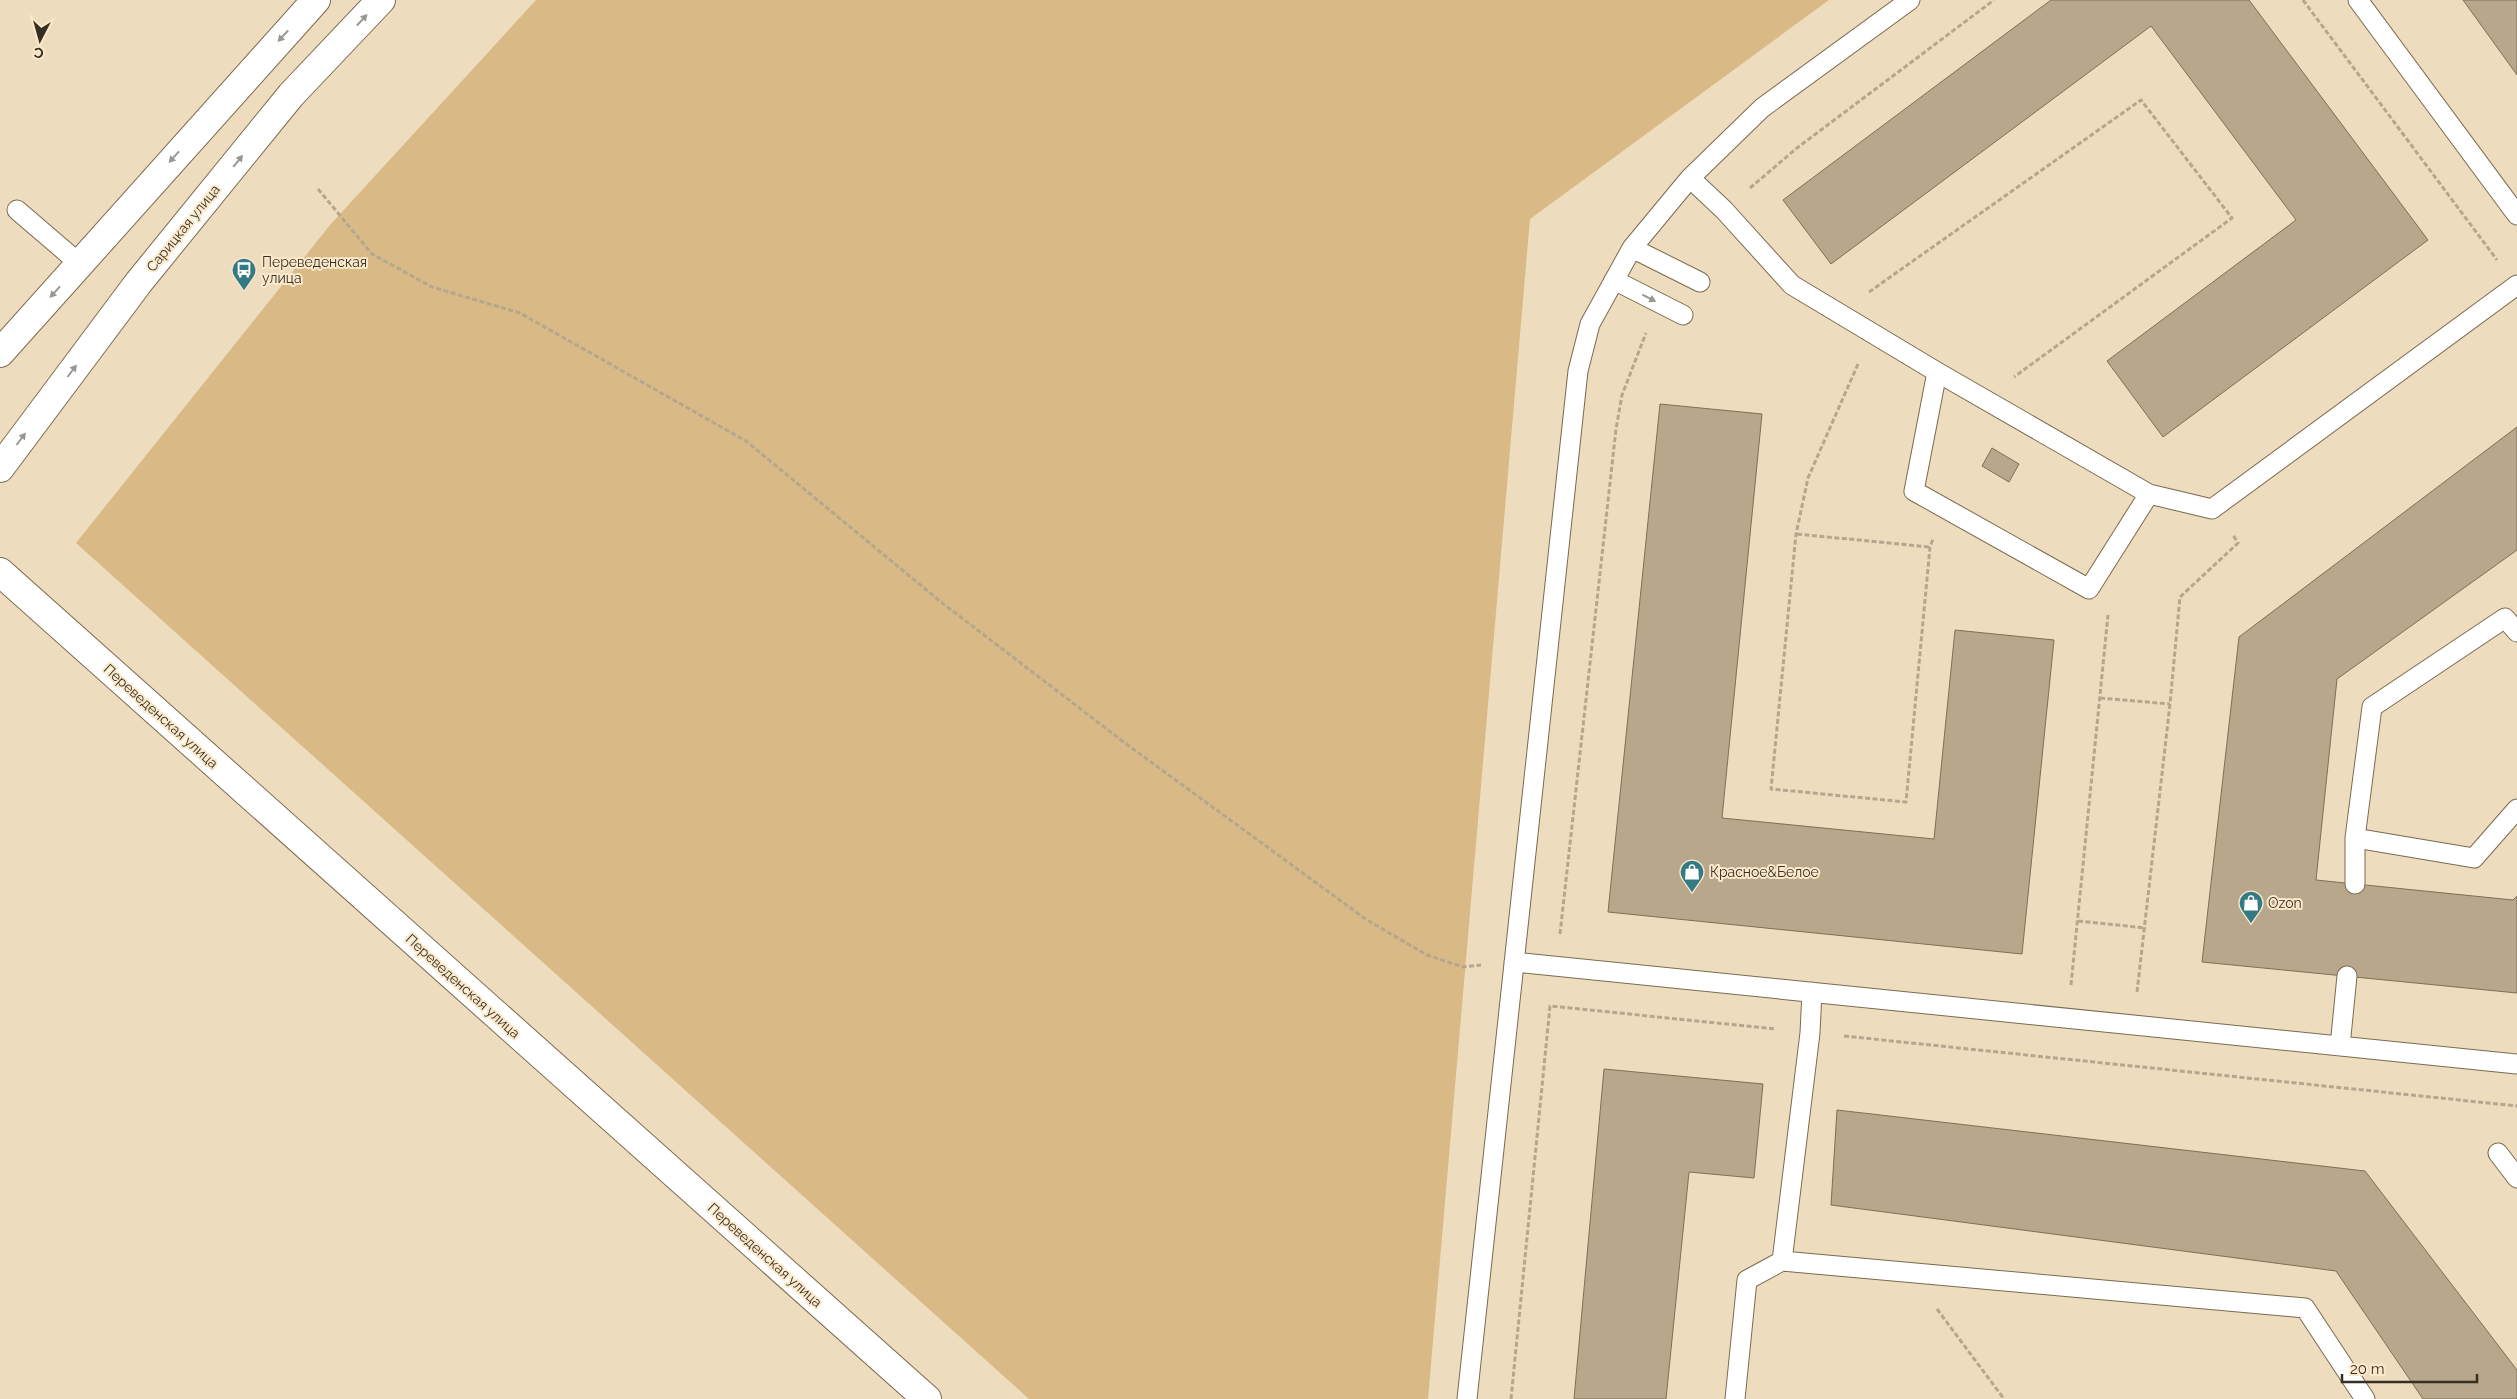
<svg xmlns="http://www.w3.org/2000/svg" width="2517" height="1399" font-family="Raleway,sans-serif">
<style>
.green{fill:#d9ba87}
.building{fill:#b8a78a;stroke:#7f6f54}
.lines{fill:none;stroke-linecap:round;stroke-linejoin:round}
.service-casing{stroke:#7a6a4f;stroke-width:21}
.minor-casing{stroke:#7a6a4f;stroke-width:30}
.tertiary-casing{stroke:#7a6a4f;stroke-width:30}
.path{stroke:#b5a68e;stroke-width:3;stroke-dasharray:5 2.5;stroke-linecap:butt}
.service{stroke:#fff;stroke-width:19}
.minor{stroke:#fff;stroke-width:28}
.tertiary{stroke:#fff;stroke-width:28}
.oneway{fill:#9a9792}
.labels{text-anchor:middle;stroke-width:4;stroke-linejoin:round;paint-order:stroke}
.street-label{font-size:14px;fill:#362f24;stroke:#fbe9cb}
.poi-label{font-size:14px;fill:#362f24;stroke:#fbe9cb;text-anchor:start}
</style>
<rect width="100%" height="100%" fill="#eedcbe"/>
<!-- green -->
<path class="green" d="M536,0H1829L1530,219L1428,1399H1029L76,543L330,225Z"/>
<!-- building -->
<path class="building" d="M2051,0H2249L2428,240L2163,437L2107,361L2296,220L2151,26L1831,264L1783,200Z
M2463,0H2517V75Z
M1660,404L1762,414L1722,818L1934,839L1955,630L2054,640L2022,954L1608,912Z
M2517,427V550L2337,679L2316,880L2513,900L2517,896V993L2202,962L2239,637Z
M1992,448L2019,464L2009,482L1982,466Z
M1604,1069L1763,1084L1754,1178L1689,1172L1666,1399H1574Z
M1837,1110L2365,1171L2517,1370V1399H2423L2336,1271L1831,1205Z"/>
<g class="lines">
<defs>
<path id="service" d="M2358,0L2517,215
M1690,178L1724,210L1792,285L1937,372L2149,494L2212,509L2517,285
M17,210L80,264
M1632,248L1700,282
M1614,280L1683,315
M1937,372L1914,491L2089,589L2149,494
M2355,838L2474,858L2517,809
M2355,884V838L2372,707L2505,618L2517,632
M1514,962L2517,1064
M2340,1046L2347,976
M2498,1153L2517,1178
M1782,1261L1810,1033L1812,992
M1467,1399L1578,371L1590,324L1632,248L1690,178L1762,108L1910,0
M1735,1399L1747,1280L1782,1261L2305,1308L2365,1399"/>
<path id="minor" d="M0,572L927,1399"/>
<path id="tertiary" d="M0,353L316,0
M0,468L139,282L291,95L381,0"/>
</defs>
<!-- service casing -->
<use href="#service" class="service-casing"/>
<!-- minor casing -->
<use href="#minor" class="minor-casing"/>
<!-- tertiary casing -->
<use href="#tertiary" class="tertiary-casing"/>
<!-- path -->
<path class="path" d="M2303,0L2497,260
M1750,188L1797,148L1994,0
M318,189L372,254L432,287L520,313L746,441L941,602L1125,743L1367,920L1427,955L1463,967L1481,965
M1869,292L2141,100L2232,218L2014,377
M1858,364L1808,478L1796,534L1771,789L1906,802L1930,547L1933,539
M1797,534L1930,547
M2100,698L2170,704
M2078,921L2146,928
M1560,934L1616,429L1622,395L1646,333
M2071,985L2108,615
M2137,992L2170,704L2180,597L2238,543L2233,535
M1844,1036L2517,1106
M1937,1309L2004,1399
M1511,1399L1550,1006L1776,1029"/>
<!-- service -->
<use href="#service" class="service"/>
<!-- minor -->
<use href="#minor" class="minor"/>
<!-- tertiary -->
<use href="#tertiary" class="tertiary"/>
</g>
<!-- one-way arrows -->
<defs><path id="oneway-solid" d="M-6-.8H1V-3.2L6.5 0L1 3.2V.8H-6Z" transform="scale(1.25)"/></defs>
<g class="oneway">
<use href="#oneway-solid" transform="translate(362 20) rotate(-47)"/>
<use href="#oneway-solid" transform="translate(283 36) rotate(133)"/>
<use href="#oneway-solid" transform="translate(174 157) rotate(132)"/>
<use href="#oneway-solid" transform="translate(238 161) rotate(-51)"/>
<use href="#oneway-solid" transform="translate(55 292) rotate(132)"/>
<use href="#oneway-solid" transform="translate(1649 298) rotate(27)"/>
<use href="#oneway-solid" transform="translate(72 371) rotate(-53)"/>
<use href="#oneway-solid" transform="translate(21 439) rotate(-53)"/>
</g>
<!-- icons -->
<defs>
<symbol id="bus-pin" viewBox="-11 -11 22 30"><path d="M0 17L-7.5 6A9.5 9.5 0 1 1 7.5 6Z" fill="#337a84" stroke="#fbe9cb"/><path d="M-5-6H5V4H4V6H2V4H-2V6H-4V4H-5ZM-3.5-4V0h7V-4ZM-3.5 1.2v1.5H-2V1.2ZM2 1.2v1.5H3.5V1.2Z" fill="#fff"/></symbol>
<symbol id="shop-pin" viewBox="-11 -11 22 30"><path d="M0 17L-7.5 6A9.5 9.5 0 1 1 7.5 6Z" fill="#337a84" stroke="#fbe9cb"/><path d="M-5-2.5h2.3a2.7 3.5 0 0 1 5.4 0H5L5.5 6h-11ZM-1.5-2.5h3a1.5 2.3 0 0 0-3 0Z" fill="#fff"/></symbol>
</defs>
<g fill-rule="evenodd">
<use href="#bus-pin" x="230" y="256" width="28" height="38"/>
<use href="#shop-pin" x="1678" y="858" width="28" height="38"/>
<use href="#shop-pin" x="2237" y="889" width="28" height="38"/>
</g>
<g class="labels">
<!-- street labels -->
<g class="street-label">
<text transform="translate(183 228) rotate(-51)" y="5">Сарицкая улица</text>
<text transform="translate(161 716) rotate(42)" y="5">Переведенская улица</text>
<text transform="translate(463 986) rotate(42)" y="5">Переведенская улица</text>
<text transform="translate(765 1255) rotate(42)" y="5">Переведенская улица</text>
</g>
<!-- poi labels -->
<g class="poi-label">
<text x="262" y="267">Переведенская<tspan x="262" dy="16">улица</tspan></text>
<text x="1710" y="877">Красное&amp;Белое</text>
<text x="2268" y="908">Ozon</text>
</g>
</g>
<!-- north arrow -->
<g transform="translate(40 40) rotate(186)" stroke="#fbe9cb" stroke-width="4" paint-order="stroke">
<path d="M0-4L9 19L0 12L-9 19Z" fill="#362f24"/>
<text y="-8" font-size="14" font-weight="bold" text-anchor="middle" fill="#362f24">С</text>
</g>
<!-- scale -->
<path d="M2342 1374v8h135v-8" fill="none" stroke="#362f24" stroke-width="2.5"/>
<text x="2350" y="1374" font-size="15" fill="#362f24" stroke="#fbe9cb" stroke-width="4" paint-order="stroke">20 m</text>
</svg>
